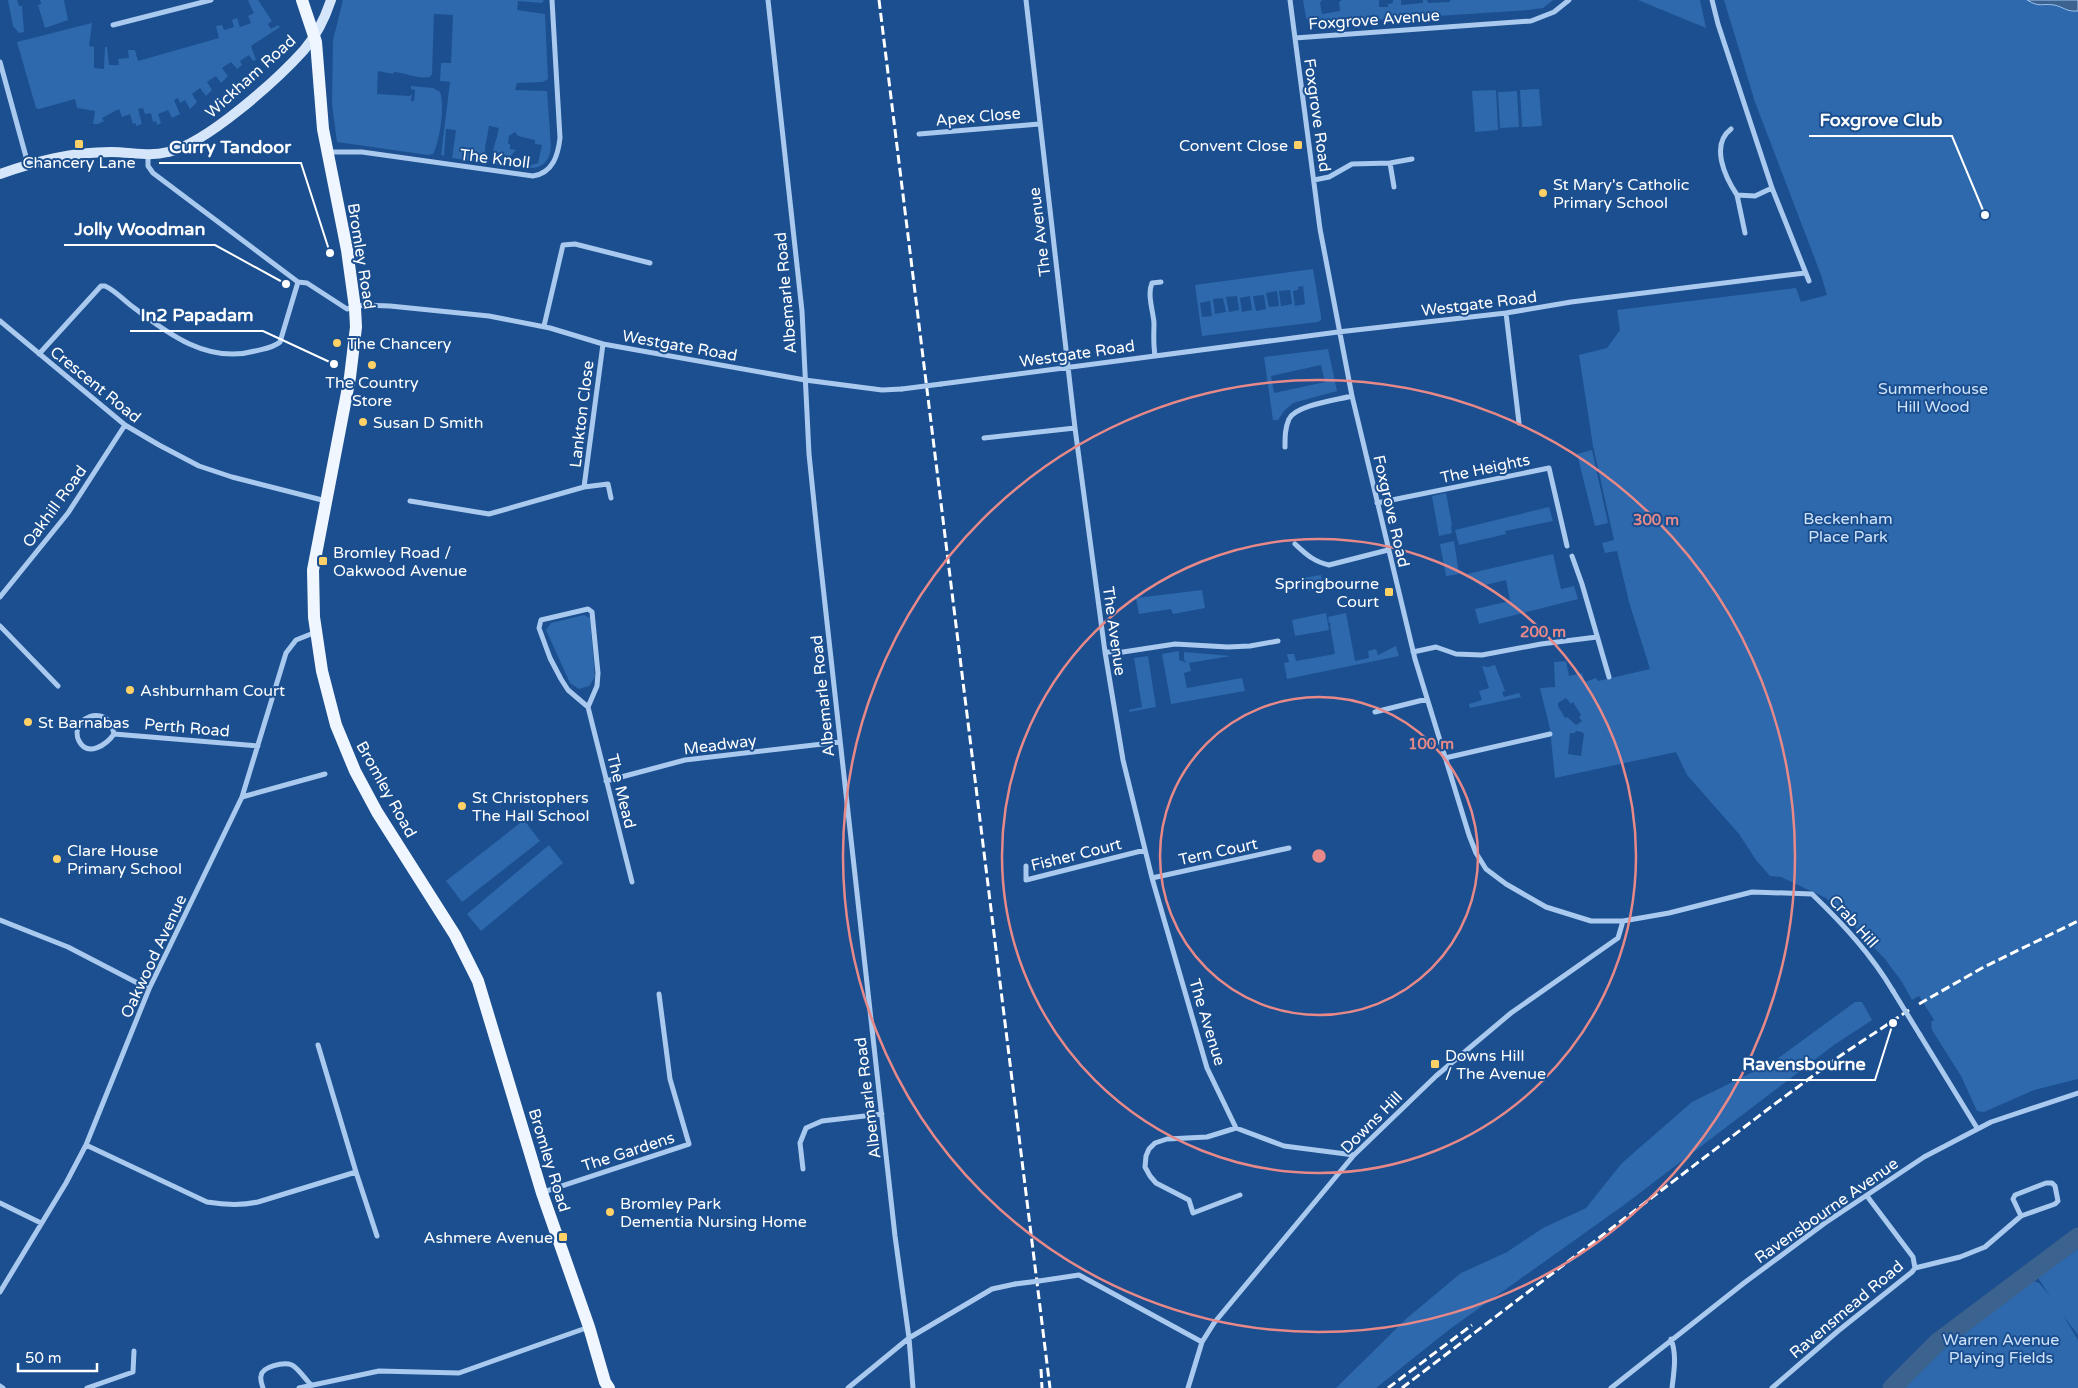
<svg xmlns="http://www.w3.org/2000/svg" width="2078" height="1388" font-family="'Varela Round',sans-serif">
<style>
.green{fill:#2e69ad;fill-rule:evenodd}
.water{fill:#3c6290;stroke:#9cc4f0}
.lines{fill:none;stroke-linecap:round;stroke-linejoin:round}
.river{stroke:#3c6290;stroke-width:19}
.minor{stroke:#a9c9ee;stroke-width:5}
.secondary{stroke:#d6e6fa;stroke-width:10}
.primary{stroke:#f0f6ff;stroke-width:12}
.rail{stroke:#fff;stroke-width:3;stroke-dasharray:9 4;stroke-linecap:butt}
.minor-bridge{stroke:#a9c9ee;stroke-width:5}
.ring{fill:none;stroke:#e88989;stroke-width:2.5}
.poi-dot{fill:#ffd166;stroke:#1b4f8f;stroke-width:2}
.labels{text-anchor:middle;stroke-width:4;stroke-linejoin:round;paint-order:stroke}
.street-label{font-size:16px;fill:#fff;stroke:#1b4f8f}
.poi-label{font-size:16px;fill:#fff;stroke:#1b4f8f;text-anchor:start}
.park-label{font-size:16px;fill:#cfe3fa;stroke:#1b4f8f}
.centre{fill:#e88989;stroke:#1b4f8f;stroke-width:2.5}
.ring-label{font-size:15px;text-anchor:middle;font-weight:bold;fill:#e88989;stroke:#1b4f8f;stroke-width:4;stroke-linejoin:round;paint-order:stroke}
.leader{fill:none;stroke:#fff;stroke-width:2}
.callout-dot{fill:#fff;stroke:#1b4f8f;stroke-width:2}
.callout-label{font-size:18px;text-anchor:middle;font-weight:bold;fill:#fff;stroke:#1b4f8f;stroke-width:4;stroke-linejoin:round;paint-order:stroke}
</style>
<rect width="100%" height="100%" fill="#1b4f8f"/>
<!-- green -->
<path class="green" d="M8,0H17L19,6H22L24,32L19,33L13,26Z
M40,0H64L68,20L45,28L38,5L41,4Z
M249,0H258L272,21L268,24L271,29L278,25L280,27L251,46L256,60L253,61L249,55L240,61L242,65L237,69L231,62L222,68L228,76L221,83L216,76L207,82L212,90L206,96L200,88L192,94L197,102L190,109L185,100L180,103L178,98L174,100L180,114L172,118L168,110L158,114L161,123L157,125L156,121L153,122L151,113L145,114L143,108L138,109L142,124L136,126V123L133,124L130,114L122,117L119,109L102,118L104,121L98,124H93L95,111L77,108L75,99L39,109L36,108L17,42L92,23L89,46L94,47V68L104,69L105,47H107L109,65H119L118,59L129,58L128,50H135L138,61L219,38L216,26L222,25L224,30L234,27L232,20L237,18L240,27L251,23L248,16L254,13L248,1Z
M343,0H544L542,3L518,1L517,10L545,14L548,79L543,82L517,83L515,90L547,91L551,147C550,161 542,169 528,168L531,165L538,163L542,145L535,144V140L518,136L515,132L509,136L508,144H510V149L516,150L503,165L492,164C491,151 497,140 499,128L489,126L485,148L486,163L452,158L456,130L446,129L444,156L441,155L450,82L440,81L441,63H451L453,15L434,14L432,74L430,77C416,79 407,73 394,72L393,74L378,71L377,94L410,96L412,94L411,101H414L415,90L411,89V86L433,88L440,92C445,106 440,141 433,154L428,155L337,142L332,104L333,40Z
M1303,0H1322L1320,3L1322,14L1340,11L1339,2L1342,0H1379V7H1388V4L1393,3V0H1401V5L1423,3V0H1427L1428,3L1450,2V0H1553L1543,8L1528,10L1314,24L1306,18Z
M1638,0H1700L1706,28Z
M1724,0H2078V1079L2034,1090L1984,1112L1977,1111L1961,1076L1932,1030L1931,1022L1934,1020L1919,996L1912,1000L1902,982L1885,959L1826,898L1781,877L1770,876L1756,860L1739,834L1687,775L1676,752L1555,778L1550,729L1540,688L1555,687L1554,662L1566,661L1569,676L1582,673L1585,682L1596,678L1598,681L1650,669L1629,602L1617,551L1605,553L1602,543L1614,540L1593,446L1579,355L1607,348L1620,330L1617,310L1796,288L1801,302L1827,295L1821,275L1755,102ZM1566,698L1571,704L1573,702L1581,715L1579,717L1582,721L1576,725L1567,717L1565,718L1558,706V703ZM1576,731L1582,732L1584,734L1581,756L1568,754L1570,733H1575Z
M1539,89L1542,126L1522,127L1520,90Z
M1496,90L1498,130L1475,132L1472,91Z
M1517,91L1519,127L1500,128L1498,92Z
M1313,269L1321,316V320L1318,322L1202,336L1195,285ZM1303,286L1305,304L1295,306L1293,291L1298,290V287ZM1290,290L1292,304L1281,306L1279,291ZM1277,291L1279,306L1269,307L1266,293ZM1264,295L1266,309L1256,311L1253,296ZM1237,296L1239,310L1229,312L1226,297ZM1250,296L1252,310L1242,312L1240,298ZM1223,298L1226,312L1215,314L1213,299ZM1210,301L1212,316L1202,317L1200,303Z
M1328,349L1337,391L1293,403L1284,411L1278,420H1273L1264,357ZM1321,365L1325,382L1274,393L1271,376Z
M1592,450L1608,523L1595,526L1577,454Z
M1446,493L1452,525L1451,526L1452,533L1439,536L1432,496Z
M1549,507L1553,521L1505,531L1506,534L1459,545L1455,530Z
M1454,541L1459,574L1446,576L1440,544Z
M1553,554L1561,589L1574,586L1578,599L1479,624L1475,609L1510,601L1506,580L1481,586L1467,574Z
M1321,575L1323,588L1307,591L1304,578Z
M1202,590L1205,608L1173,614L1171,609L1139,614L1136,598Z
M1326,613L1329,630L1295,636L1292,620Z
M1346,613L1355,661L1369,658L1368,651L1376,649L1378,655L1396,646L1399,656L1287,679L1284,663L1289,662L1287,654H1294L1296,661L1335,654L1330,626L1331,623H1329L1328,617Z
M584,615L590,618L595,677L589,686L579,689L570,683L546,630L551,623Z
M1179,651V660L1187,663L1184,660V652L1231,656L1189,663L1191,671L1184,673L1187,688L1242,678L1245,691L1171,704L1162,654Z
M1148,656L1156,707L1129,712V710L1142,707L1134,658Z
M1495,665L1505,691L1502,692L1504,697L1519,693L1521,697L1470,708L1469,704L1482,700L1479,691L1489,688L1482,666L1488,667Z
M524,820L540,841L462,902L446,881Z
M549,845L563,863L481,931L467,914Z
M1855,1002H1862L1872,1020L1834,1045L1624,1205L1450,1329L1376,1388H1336L1407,1318L1461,1273L1507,1252L1543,1228L1586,1208L1622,1163L1692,1102L1773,1062Z
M2078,1249V1335L2063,1315L2078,1340V1388H1893L1945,1337L2014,1291L2028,1279L2039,1283L2050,1296L2038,1278Z"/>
<!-- water -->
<path class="water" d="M2027,0H2078V11C2066,12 2064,7 2054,5C2041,3 2040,8 2027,0Z"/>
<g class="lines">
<!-- river -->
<path class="river" d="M1892,1388L1938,1342L2078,1237"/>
<!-- minor -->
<path class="minor" d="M768,0L802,311L809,454L817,532L895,1236L909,1338L913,1388
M1026,0L1075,428L1105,652L1123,760L1152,878L1207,1068L1236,1128L1284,1146L1354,1155
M1290,0L1320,229L1352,396L1415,659L1469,835L1476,853L1486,869L1506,884L1546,907L1591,921H1623L1669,913L1752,892L1812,894C1843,924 1871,954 1893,991
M1712,0L1718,24L1772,188L1809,281
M113,25L211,0
M1295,38L1531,21L1554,12L1569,0
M0,62L28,164
M1731,129C1710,145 1725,177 1737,195
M919,134L1039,124
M329,152H362L533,176C553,173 558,155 560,138L552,0
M148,155V166L153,173L298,282L307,283L347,309L364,305L390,306L489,316L550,328L603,344L805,380L882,390L902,389
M1390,163L1394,187
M1314,180L1329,177L1352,164L1390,163L1412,159
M1745,233L1737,195L1755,196L1772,188
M1506,313L1519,423
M0,321L125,425L159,445L199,466L232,477L326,501
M544,326L563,245L575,244L650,263
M39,354L101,286H105C116,291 123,300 133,307C168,334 208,364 255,351C263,349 273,348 280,342L298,282
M1155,355C1153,343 1154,334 1154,323C1153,310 1147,295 1152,283L1161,282
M941,384L1338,332L1506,313L1571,302L1805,273
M984,438L1075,428
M1285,447C1285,437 1285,428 1289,419C1296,405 1337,400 1352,396
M584,487L608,484L611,498
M410,501L489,514L584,487L603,344
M1377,503L1549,468L1567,546
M1295,544C1306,554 1314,562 1329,565L1388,550
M1572,556L1582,584L1609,677
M0,597L68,513L125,425
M588,609L592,612L598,673L597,686L588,707L568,690L561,679L550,658L539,628L541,620Z
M0,626L58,686
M1105,652H1123L1175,644L1228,647L1250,646L1278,641
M1413,652L1436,647L1456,654L1482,655L1541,644L1597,637
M588,707L632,882
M1375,712L1427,699
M114,734C112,725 109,718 100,716C86,713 72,727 79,741C88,758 107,744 114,734L258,746
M1445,758L1550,734
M606,781L685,760L840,742
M242,797L325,774
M1026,866V880L1145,850
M1152,878L1289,848
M0,920L68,947L149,989
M1920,1035L1977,1128
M1236,1128L1207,1137L1167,1139L1155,1143L1149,1149L1146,1156L1145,1167L1150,1176L1156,1183L1189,1200L1193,1213L1240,1195
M86,1145L207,1202C225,1205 240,1206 258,1202L356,1172L318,1045
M803,1169L800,1143L806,1128L822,1121L882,1114
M356,1172L377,1236
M543,1192L689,1144L670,1079L659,994
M0,1203L41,1223
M1915,1268L1960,1257L1985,1247L2021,1216L2055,1204L2058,1201L2055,1186L2052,1183H2046L2015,1195L2013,1199L2021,1216
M1039,1281L1079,1275L1202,1342
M0,1292L66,1183L86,1145L149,989L242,797L286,653L296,640L316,632
M1671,1339C1677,1355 1674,1371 1672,1388
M0,1386L3,1388
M87,1388L133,1372L134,1351
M263,1388C262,1385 260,1380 261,1376C262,1366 284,1362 292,1365C298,1368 306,1380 311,1385
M299,1388L379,1371L459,1373L589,1327
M848,1388L909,1338L992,1289L1015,1284
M1188,1388L1202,1342L1214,1323L1354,1155L1436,1076L1511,1013L1618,938L1623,921
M1611,1388L1744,1283L1825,1223L1924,1157L1991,1122L2078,1093
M1772,1388L1838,1331L1912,1272L1915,1268L1913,1257L1867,1196"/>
<!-- secondary -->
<path class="secondary" d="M0,174C37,161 72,152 111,152C131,152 149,157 168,152C206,144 278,79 304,50C317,35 325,18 331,0"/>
<!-- primary -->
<path class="primary" d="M302,0L316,42L323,129L347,250L355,308L356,327L350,377L313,570L314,617L322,671L336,725L355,771L377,812L455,935L478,981L542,1193L589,1327L605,1382L609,1388"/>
<!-- rail -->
<path class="rail" d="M879,0L1050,1388
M1919,1004L1982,968L2078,921
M1041,1369L1042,1388
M1388,1388L1472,1325
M1402,1388L1772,1106L1840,1056L1909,1010"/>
<!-- minor-bridge -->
<path class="minor-bridge" d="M902,389L941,384
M1893,991L1920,1035
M1015,1284L1039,1281"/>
</g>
<!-- distance rings -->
<g class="ring">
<circle cx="1319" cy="856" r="159"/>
<circle cx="1319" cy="856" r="317"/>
<circle cx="1319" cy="856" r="476"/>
</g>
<!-- markers -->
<g class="poi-dot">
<rect x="74" y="139" width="10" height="10" rx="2.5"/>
<rect x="1293" y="140" width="10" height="10" rx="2.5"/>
<circle cx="1543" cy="193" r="5"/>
<circle cx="337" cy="343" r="5"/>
<circle cx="372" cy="365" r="5"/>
<circle cx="363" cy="422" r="5"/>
<rect x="318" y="556" width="10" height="10" rx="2.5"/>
<rect x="1384" y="587" width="10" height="10" rx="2.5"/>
<circle cx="130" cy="690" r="5"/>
<circle cx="28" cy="722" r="5"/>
<circle cx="462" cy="806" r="5"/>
<circle cx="57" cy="859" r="5"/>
<rect x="1430" y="1059" width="10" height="10" rx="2.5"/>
<circle cx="610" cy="1212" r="5"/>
<rect x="558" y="1232" width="10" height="10" rx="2.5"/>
</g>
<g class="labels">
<!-- street labels -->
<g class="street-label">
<text transform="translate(1374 19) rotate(-4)" y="6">Foxgrove Avenue</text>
<text transform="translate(250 76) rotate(-42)" y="6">Wickham Road</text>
<text transform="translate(1318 115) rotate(82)" y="6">Foxgrove Road</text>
<text transform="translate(978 116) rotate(-5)" y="6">Apex Close</text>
<text transform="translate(495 158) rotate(7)" y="6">The Knoll</text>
<text transform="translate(1039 232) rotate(-97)" y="6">The Avenue</text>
<text transform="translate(362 256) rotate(81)" y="6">Bromley Road</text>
<text transform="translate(785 293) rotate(-95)" y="6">Albemarle Road</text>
<text transform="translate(1479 303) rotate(-7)" y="6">Westgate Road</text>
<text transform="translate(680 345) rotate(10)" y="6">Westgate Road</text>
<text transform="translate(1077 353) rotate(-8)" y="6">Westgate Road</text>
<text transform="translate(96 384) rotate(39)" y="6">Crescent Road</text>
<text transform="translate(581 414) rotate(-83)" y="6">Lankton Close</text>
<text transform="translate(1485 468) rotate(-12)" y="6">The Heights</text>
<text transform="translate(54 506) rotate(-54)" y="6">Oakhill Road</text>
<text transform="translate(1392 511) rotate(77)" y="6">Foxgrove Road</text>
<text transform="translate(1115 631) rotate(82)" y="6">The Avenue</text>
<text transform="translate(822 696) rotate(-96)" y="6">Albemarle Road</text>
<text transform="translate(187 727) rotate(5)" y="6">Perth Road</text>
<text transform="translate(720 744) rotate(-7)" y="6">Meadway</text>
<text transform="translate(387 789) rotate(61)" y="6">Bromley Road</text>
<text transform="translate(622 791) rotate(76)" y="6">The Mead</text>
<text transform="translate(1218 851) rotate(-12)" y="6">Tern Court</text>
<text transform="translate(1076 854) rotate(-14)" y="6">Fisher Court</text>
<text transform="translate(1854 921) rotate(48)" y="6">Crab Hill</text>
<text transform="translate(153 956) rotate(-65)" y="6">Oakwood Avenue</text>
<text transform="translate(1208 1022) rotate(73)" y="6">The Avenue</text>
<text transform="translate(867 1098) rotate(-97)" y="6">Albemarle Road</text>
<text transform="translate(1371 1122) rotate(-45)" y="6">Downs Hill</text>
<text transform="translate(628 1151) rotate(-18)" y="6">The Gardens</text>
<text transform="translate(550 1160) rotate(73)" y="6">Bromley Road</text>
<text transform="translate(1826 1210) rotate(-35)" y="6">Ravensbourne Avenue</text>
<text transform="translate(1846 1309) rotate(-40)" y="6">Ravensmead Road</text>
</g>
<!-- poi labels -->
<g class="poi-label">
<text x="1288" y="151" text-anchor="end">Convent Close</text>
<text x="79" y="168" text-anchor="middle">Chancery Lane</text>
<text x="1553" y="190">St Mary's Catholic<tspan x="1553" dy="18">Primary School</tspan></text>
<text x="347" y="349">The Chancery</text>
<text x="372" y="388" text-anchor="middle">The Country<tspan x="372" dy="18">Store</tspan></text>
<text x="373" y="428">Susan D Smith</text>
<text x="333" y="558">Bromley Road /<tspan x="333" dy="18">Oakwood Avenue</tspan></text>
<text x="1379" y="589" text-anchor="end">Springbourne<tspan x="1379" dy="18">Court</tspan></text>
<text x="140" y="696">Ashburnham Court</text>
<text x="38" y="728">St Barnabas</text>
<text x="472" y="803">St Christophers<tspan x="472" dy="18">The Hall School</tspan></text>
<text x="67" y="856">Clare House<tspan x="67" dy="18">Primary School</tspan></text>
<text x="1445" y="1061">Downs Hill<tspan x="1445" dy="18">/ The Avenue</tspan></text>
<text x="620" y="1209">Bromley Park<tspan x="620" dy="18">Dementia Nursing Home</tspan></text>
<text x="553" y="1243" text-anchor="end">Ashmere Avenue</text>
</g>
<!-- park labels -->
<g class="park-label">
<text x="1933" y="394">Summerhouse<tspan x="1933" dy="18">Hill Wood</tspan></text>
<text x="1848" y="524">Beckenham<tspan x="1848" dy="18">Place Park</tspan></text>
<text x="2001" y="1345">Warren Avenue<tspan x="2001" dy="18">Playing Fields</tspan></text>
</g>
</g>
<circle cx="1319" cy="856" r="8" class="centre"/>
<g class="ring-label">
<text x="1656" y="525">300 m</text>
<text x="1543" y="637">200 m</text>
<text x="1431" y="749">100 m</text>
</g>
<!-- callouts -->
<path class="leader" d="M1985 215L1952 136H1809M330 253L301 163H159M286 284L215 245H64M334 364L263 331H130M1893 1023L1875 1080H1732"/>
<g class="callout-dot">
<circle cx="1985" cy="215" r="5"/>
<circle cx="330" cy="253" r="5"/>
<circle cx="286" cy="284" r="5"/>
<circle cx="334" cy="364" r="5"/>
<circle cx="1893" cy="1023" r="5"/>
</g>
<g class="callout-label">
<text x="1881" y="126">Foxgrove Club</text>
<text x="230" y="153">Curry Tandoor</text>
<text x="140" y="235">Jolly Woodman</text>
<text x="197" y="321">In2 Papadam</text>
<text x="1804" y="1070">Ravensbourne</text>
</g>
<!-- scale -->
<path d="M18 1363v8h79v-8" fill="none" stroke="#ffffff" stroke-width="2.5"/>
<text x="25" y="1363" font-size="15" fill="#ffffff" stroke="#1b4f8f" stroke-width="4" paint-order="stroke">50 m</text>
</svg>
